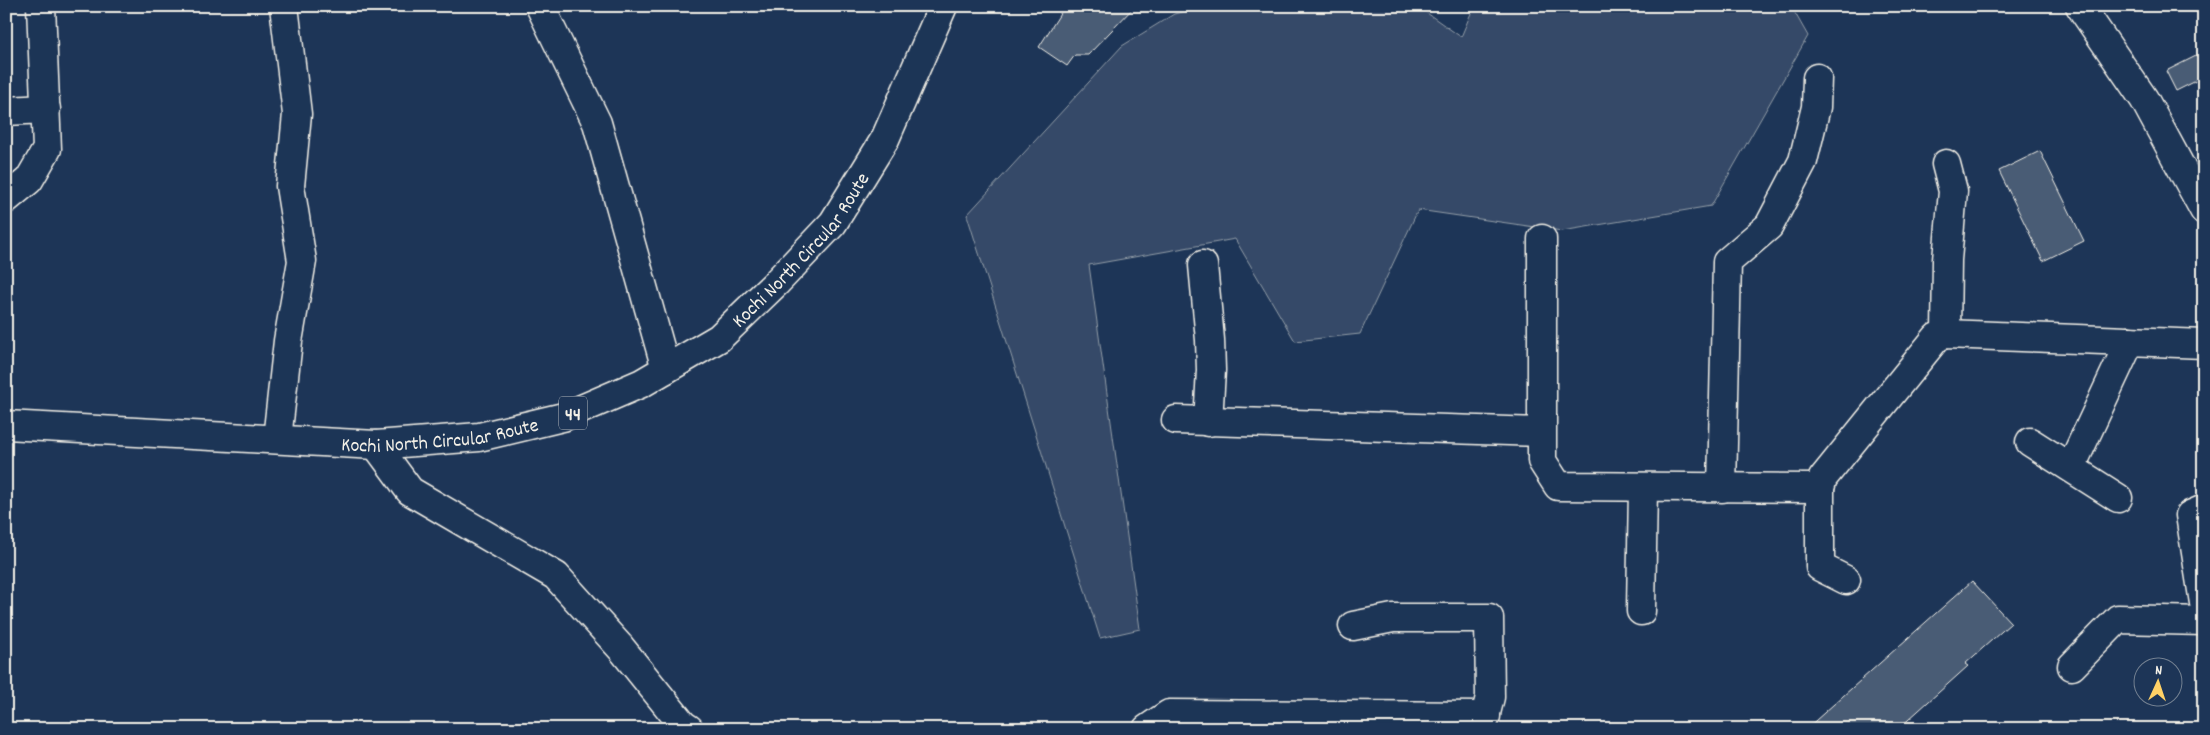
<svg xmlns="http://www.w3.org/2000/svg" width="2210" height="735" font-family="Dekko,sans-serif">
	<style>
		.green { fill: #354a67; stroke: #949ea8 }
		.building { fill: #485b74; stroke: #f4f1e8 }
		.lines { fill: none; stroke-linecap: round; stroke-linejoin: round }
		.minor-casing { stroke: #f4f1e8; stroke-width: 31 }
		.major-casing { stroke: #f4f1e8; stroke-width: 31 }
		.minor { stroke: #1d3557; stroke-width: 28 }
		.major { stroke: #1d3557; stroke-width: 28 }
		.labels { text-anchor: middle; stroke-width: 4; stroke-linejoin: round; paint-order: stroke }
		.shield { fill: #1d3557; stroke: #b4b9bc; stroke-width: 1 }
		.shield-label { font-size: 19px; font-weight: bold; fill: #f4f1e8 }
		.street-label { font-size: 20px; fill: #f4f1e8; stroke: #1d3557 }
	</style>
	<rect width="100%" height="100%" fill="#1d3557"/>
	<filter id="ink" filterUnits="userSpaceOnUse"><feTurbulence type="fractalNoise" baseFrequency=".02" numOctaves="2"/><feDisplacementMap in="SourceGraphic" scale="10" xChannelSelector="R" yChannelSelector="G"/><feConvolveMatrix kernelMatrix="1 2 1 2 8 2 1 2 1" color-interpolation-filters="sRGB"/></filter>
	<g filter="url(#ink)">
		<polygon class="green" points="1205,6 1417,6 1461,37 1474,6 1791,6 1808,36 1711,206 1562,231 1418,210 1360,334 1295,341 1235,239 1089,265 1140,629 1100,638 967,215 1122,46 1174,14"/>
		<g class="building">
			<polygon points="1065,6 1135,6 1088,55 1075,55 1067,66 1039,47"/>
			<polygon points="2204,52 2204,77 2176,91 2166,71"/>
			<polygon points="2040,151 2084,241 2043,261 1999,171"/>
			<polygon points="1972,581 2011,623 1965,664 1968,666 1898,729 1806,729"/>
		</g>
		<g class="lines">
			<g class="minor-casing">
				<g id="minor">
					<polyline points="540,6 597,123 666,369"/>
					<polyline points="2080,6 2144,99 2204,210"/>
					<polyline points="6,111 46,109"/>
					<polyline points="6,199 29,180 47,149 41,6"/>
					<polyline points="1542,239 1542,461 1558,486 1820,488 1823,478 1937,337 1946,334 2204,344"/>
					<polyline points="1203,265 1210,340 1211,370 1208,422"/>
					<polyline points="1946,334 1947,260 1953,191 1946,164"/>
					<polyline points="1176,420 1541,432"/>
					<polyline points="277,439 288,341 302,261 290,186 297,114 284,6"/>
					<polyline points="2030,442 2118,498"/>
					<polyline points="376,445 410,491 556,576 621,648 683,725 689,729"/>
					<polyline points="2071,467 2130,341"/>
					<polyline points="1722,488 1727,262 1769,226 1803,161 1816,107 1817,78"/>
					<polyline points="1820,488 1820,567 1846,580"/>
					<polyline points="2204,509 2190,515 2204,603"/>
					<polyline points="1641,611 1643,487"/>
					<polyline points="1353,626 1393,618 1489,618 1490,697 1482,729"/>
					<polyline points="2072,666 2118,619 2204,621"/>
					<polyline points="1147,729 1169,714 1486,716"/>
				</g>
			</g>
			<g class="major-casing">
				<g id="major">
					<path id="s1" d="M6,425L376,445L479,437L563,417L642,383L719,338L776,283L833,223L885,139L943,6"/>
				</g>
			</g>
			<use href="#minor" class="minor"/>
			<use href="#major" class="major"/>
		</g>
	</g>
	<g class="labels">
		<rect class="shield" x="559" y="396.5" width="28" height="33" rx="4"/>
		<g class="shield-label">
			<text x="573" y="420">44</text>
		</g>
		<g class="street-label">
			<text dy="7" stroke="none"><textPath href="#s1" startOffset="856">Kochi North Circular Route</textPath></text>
			<text dy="7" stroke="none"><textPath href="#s1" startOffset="435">Kochi North Circular Route</textPath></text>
		</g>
	</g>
	<rect width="2210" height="735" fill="none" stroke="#1d3557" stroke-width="25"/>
	<rect x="12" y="12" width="2185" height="710" fill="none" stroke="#f4f1e8" stroke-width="2" filter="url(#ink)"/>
	<g transform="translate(2158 682) rotate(3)"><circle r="24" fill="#1d3557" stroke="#738091"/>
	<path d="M0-4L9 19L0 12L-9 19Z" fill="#ffd166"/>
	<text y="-8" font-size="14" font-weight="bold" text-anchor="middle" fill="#f4f1e8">N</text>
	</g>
</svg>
